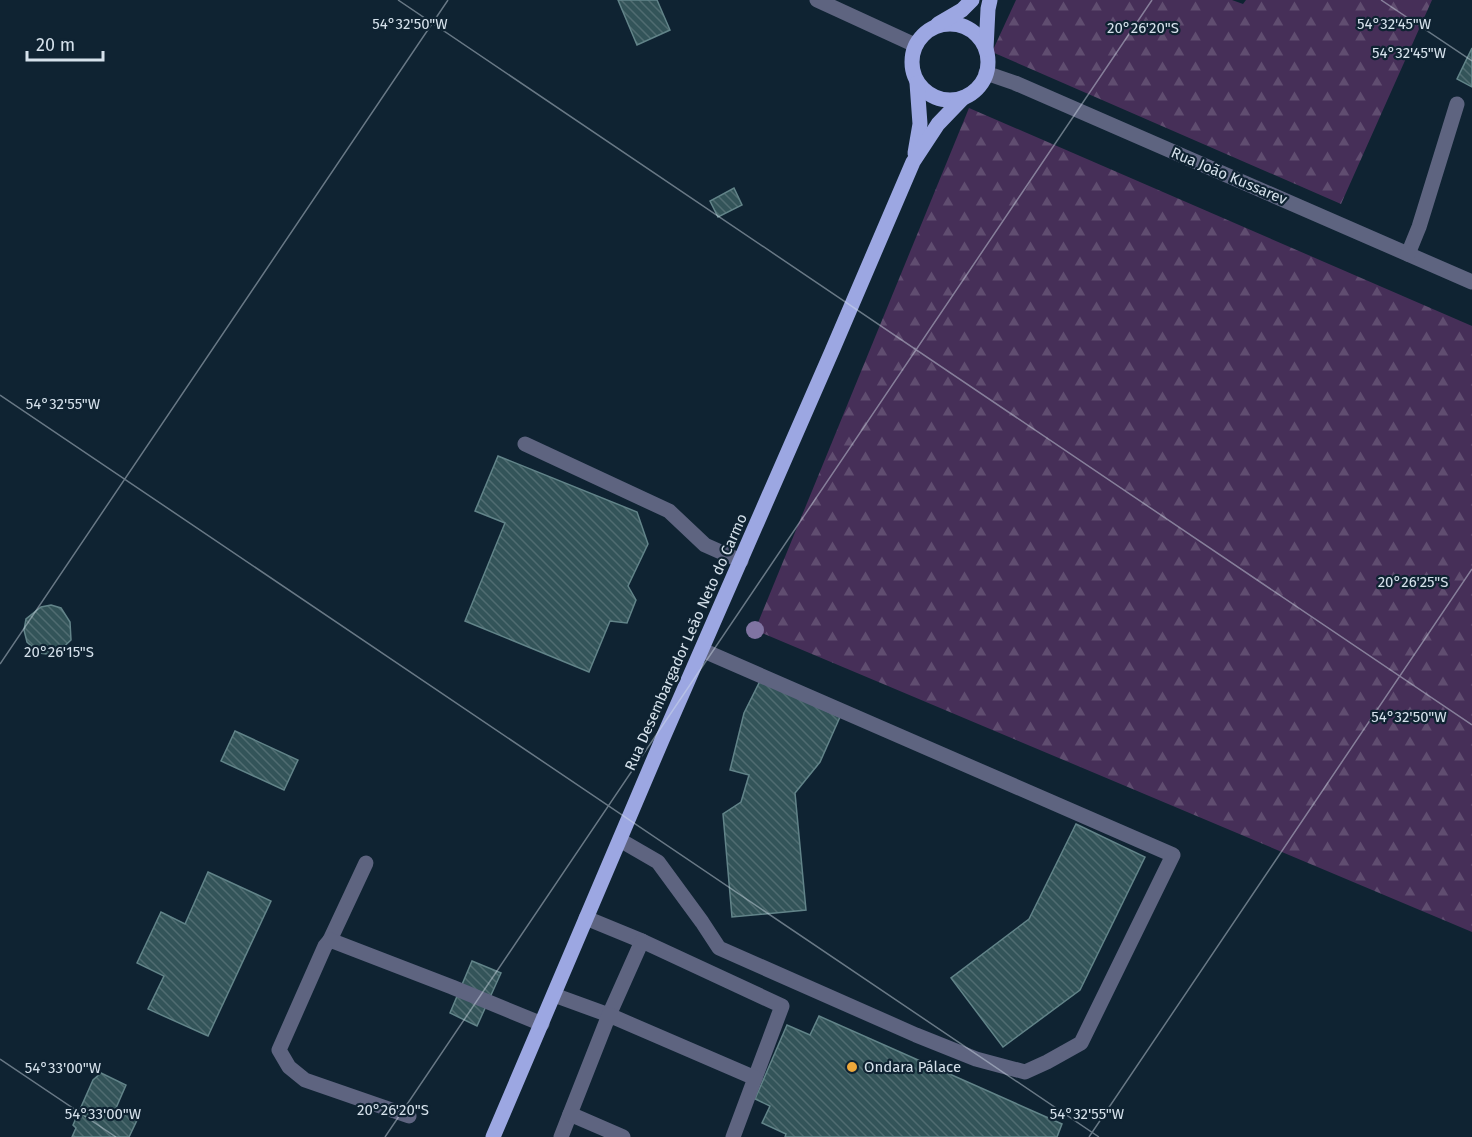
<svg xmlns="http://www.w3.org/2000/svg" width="1472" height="1137" font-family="'Fira Sans',sans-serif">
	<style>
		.forest { fill: url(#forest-firs) }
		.building { fill: url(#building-back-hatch); stroke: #628489; stroke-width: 1.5 }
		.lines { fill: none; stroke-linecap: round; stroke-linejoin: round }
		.minor { stroke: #5e6480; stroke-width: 15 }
		.major { stroke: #9ca7e2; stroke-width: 15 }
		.tree { fill: #8074a2 }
		.ticks { fill: none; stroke: #d5e1eb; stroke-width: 1.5; stroke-opacity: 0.45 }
		.poi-dot { fill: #eda83b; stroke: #0f2332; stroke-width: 2 }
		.labels { text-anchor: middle; stroke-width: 4.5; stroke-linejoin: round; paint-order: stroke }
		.street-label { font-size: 15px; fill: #d5e1eb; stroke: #0f2332 }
		.poi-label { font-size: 15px; fill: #d5e1eb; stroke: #0f2332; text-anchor: start }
		.ticks-label { font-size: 15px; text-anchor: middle; fill: #d5e1eb; stroke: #0f2332; stroke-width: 4.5; stroke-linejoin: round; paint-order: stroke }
	</style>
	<defs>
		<pattern id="forest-firs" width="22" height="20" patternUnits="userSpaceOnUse" patternTransform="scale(1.5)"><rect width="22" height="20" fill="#462f58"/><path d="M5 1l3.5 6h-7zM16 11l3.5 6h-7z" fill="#604d70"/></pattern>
		<pattern id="building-back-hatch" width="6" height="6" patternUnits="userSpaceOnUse" patternTransform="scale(1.5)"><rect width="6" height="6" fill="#335459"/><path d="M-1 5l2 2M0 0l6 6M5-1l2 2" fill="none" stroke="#506c71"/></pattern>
	</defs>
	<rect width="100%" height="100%" fill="#0f2332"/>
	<g class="forest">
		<polygon points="1016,0 1232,0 1243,4 1246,0 1432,0 1341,204 992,52"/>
		<polygon points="969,108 1472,326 1472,932 755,630"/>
	</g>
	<g class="building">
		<polygon points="618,0 657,0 670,30 637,45"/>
		<polygon points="1472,48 1472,87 1457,79"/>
		<polygon points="734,188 742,205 718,217 710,201"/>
		<polygon points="498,456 637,512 648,544 628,586 636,600 627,623 610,621 589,672 465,621 505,523 475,511"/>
		<polygon points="51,605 61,608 70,622 71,640 55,655 39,653 27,642 24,630 26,619 41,607"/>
		<polygon points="760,681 840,717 820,762 795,793 806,910 732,917 723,814 741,802 749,775 730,770 744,713"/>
		<polygon points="235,731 298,760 284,790 221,761"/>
		<polygon points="1076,824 1145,857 1080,990 1003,1047 951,978 1029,919"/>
		<polygon points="208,872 271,901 208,1036 148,1009 164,976 137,963 161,912 185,924"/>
		<polygon points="472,961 501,973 477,1026 450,1013"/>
		<polygon points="819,1016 1062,1124 1057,1137 785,1137 786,1134 762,1123 770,1106 755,1099 787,1025 810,1035"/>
		<polygon points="101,1073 126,1085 116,1108 138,1118 129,1137 72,1137 76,1128 73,1125 93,1080"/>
	</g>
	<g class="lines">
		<g class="minor">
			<polyline points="817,0 915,45"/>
			<polyline points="986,73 1015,83 1472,282"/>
			<polyline points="1408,254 1419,227 1457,104"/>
			<polyline points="525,444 669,511 705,545 741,561"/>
			<polyline points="620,840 658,862 702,922 719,948 916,1035 976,1059 1025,1072 1047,1062 1081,1043 1173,855 702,650"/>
			<polyline points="586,918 642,941"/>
			<polyline points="330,940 366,863"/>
			<polyline points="554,995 609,1015 642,941 782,1006 755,1078"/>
			<polyline points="409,1116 305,1080 289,1067 279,1050 325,946 330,940 452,987 542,1024"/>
			<polyline points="561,1137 570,1114"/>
			<polyline points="623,1137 570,1114 609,1015 755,1078 733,1137"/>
		</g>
		<g class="major">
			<circle cx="950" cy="62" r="38"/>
			<polyline points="938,24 962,10 972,0"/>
			<polyline points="986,49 988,9 990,0"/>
			<polyline points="915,153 920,124 917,83"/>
			<polyline points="493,1137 662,740 832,351 913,162 938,124 963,98"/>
		</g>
	</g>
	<circle class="tree" cx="755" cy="630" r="9"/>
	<path class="ticks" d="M398,0L1472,725M1381,0L1472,61M0,395L1099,1137M0,664L448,0M0,1059L116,1137M385,1137L1152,0M1089,1137L1472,569"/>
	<circle class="poi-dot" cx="852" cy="1067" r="6"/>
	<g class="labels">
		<g class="street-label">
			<text transform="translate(1229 176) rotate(23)" y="5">Rua João Kussarev</text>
			<text transform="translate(686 642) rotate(-66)" y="5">Rua Desembargador Leão Neto do Carmo</text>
		</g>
		<g class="poi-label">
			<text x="864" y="1072">Ondara Pálace</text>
		</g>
	</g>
	<g class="ticks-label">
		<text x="410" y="29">54°32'50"W</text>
		<text x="1394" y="29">54°32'45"W</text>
		<text x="1143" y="33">20°26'20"S</text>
		<text x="1409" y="58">54°32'45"W</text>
		<text x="63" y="409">54°32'55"W</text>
		<text x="1413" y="587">20°26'25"S</text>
		<text x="59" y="657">20°26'15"S</text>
		<text x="1409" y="722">54°32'50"W</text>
		<text x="63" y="1073">54°33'00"W</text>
		<text x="393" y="1115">20°26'20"S</text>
		<text x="103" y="1119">54°33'00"W</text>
		<text x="1087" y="1119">54°32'55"W</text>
	</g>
	<path d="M27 51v9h76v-9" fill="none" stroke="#d5e1eb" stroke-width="3"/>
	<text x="36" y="51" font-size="18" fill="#d5e1eb" stroke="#0f2332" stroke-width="4.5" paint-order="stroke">20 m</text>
</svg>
